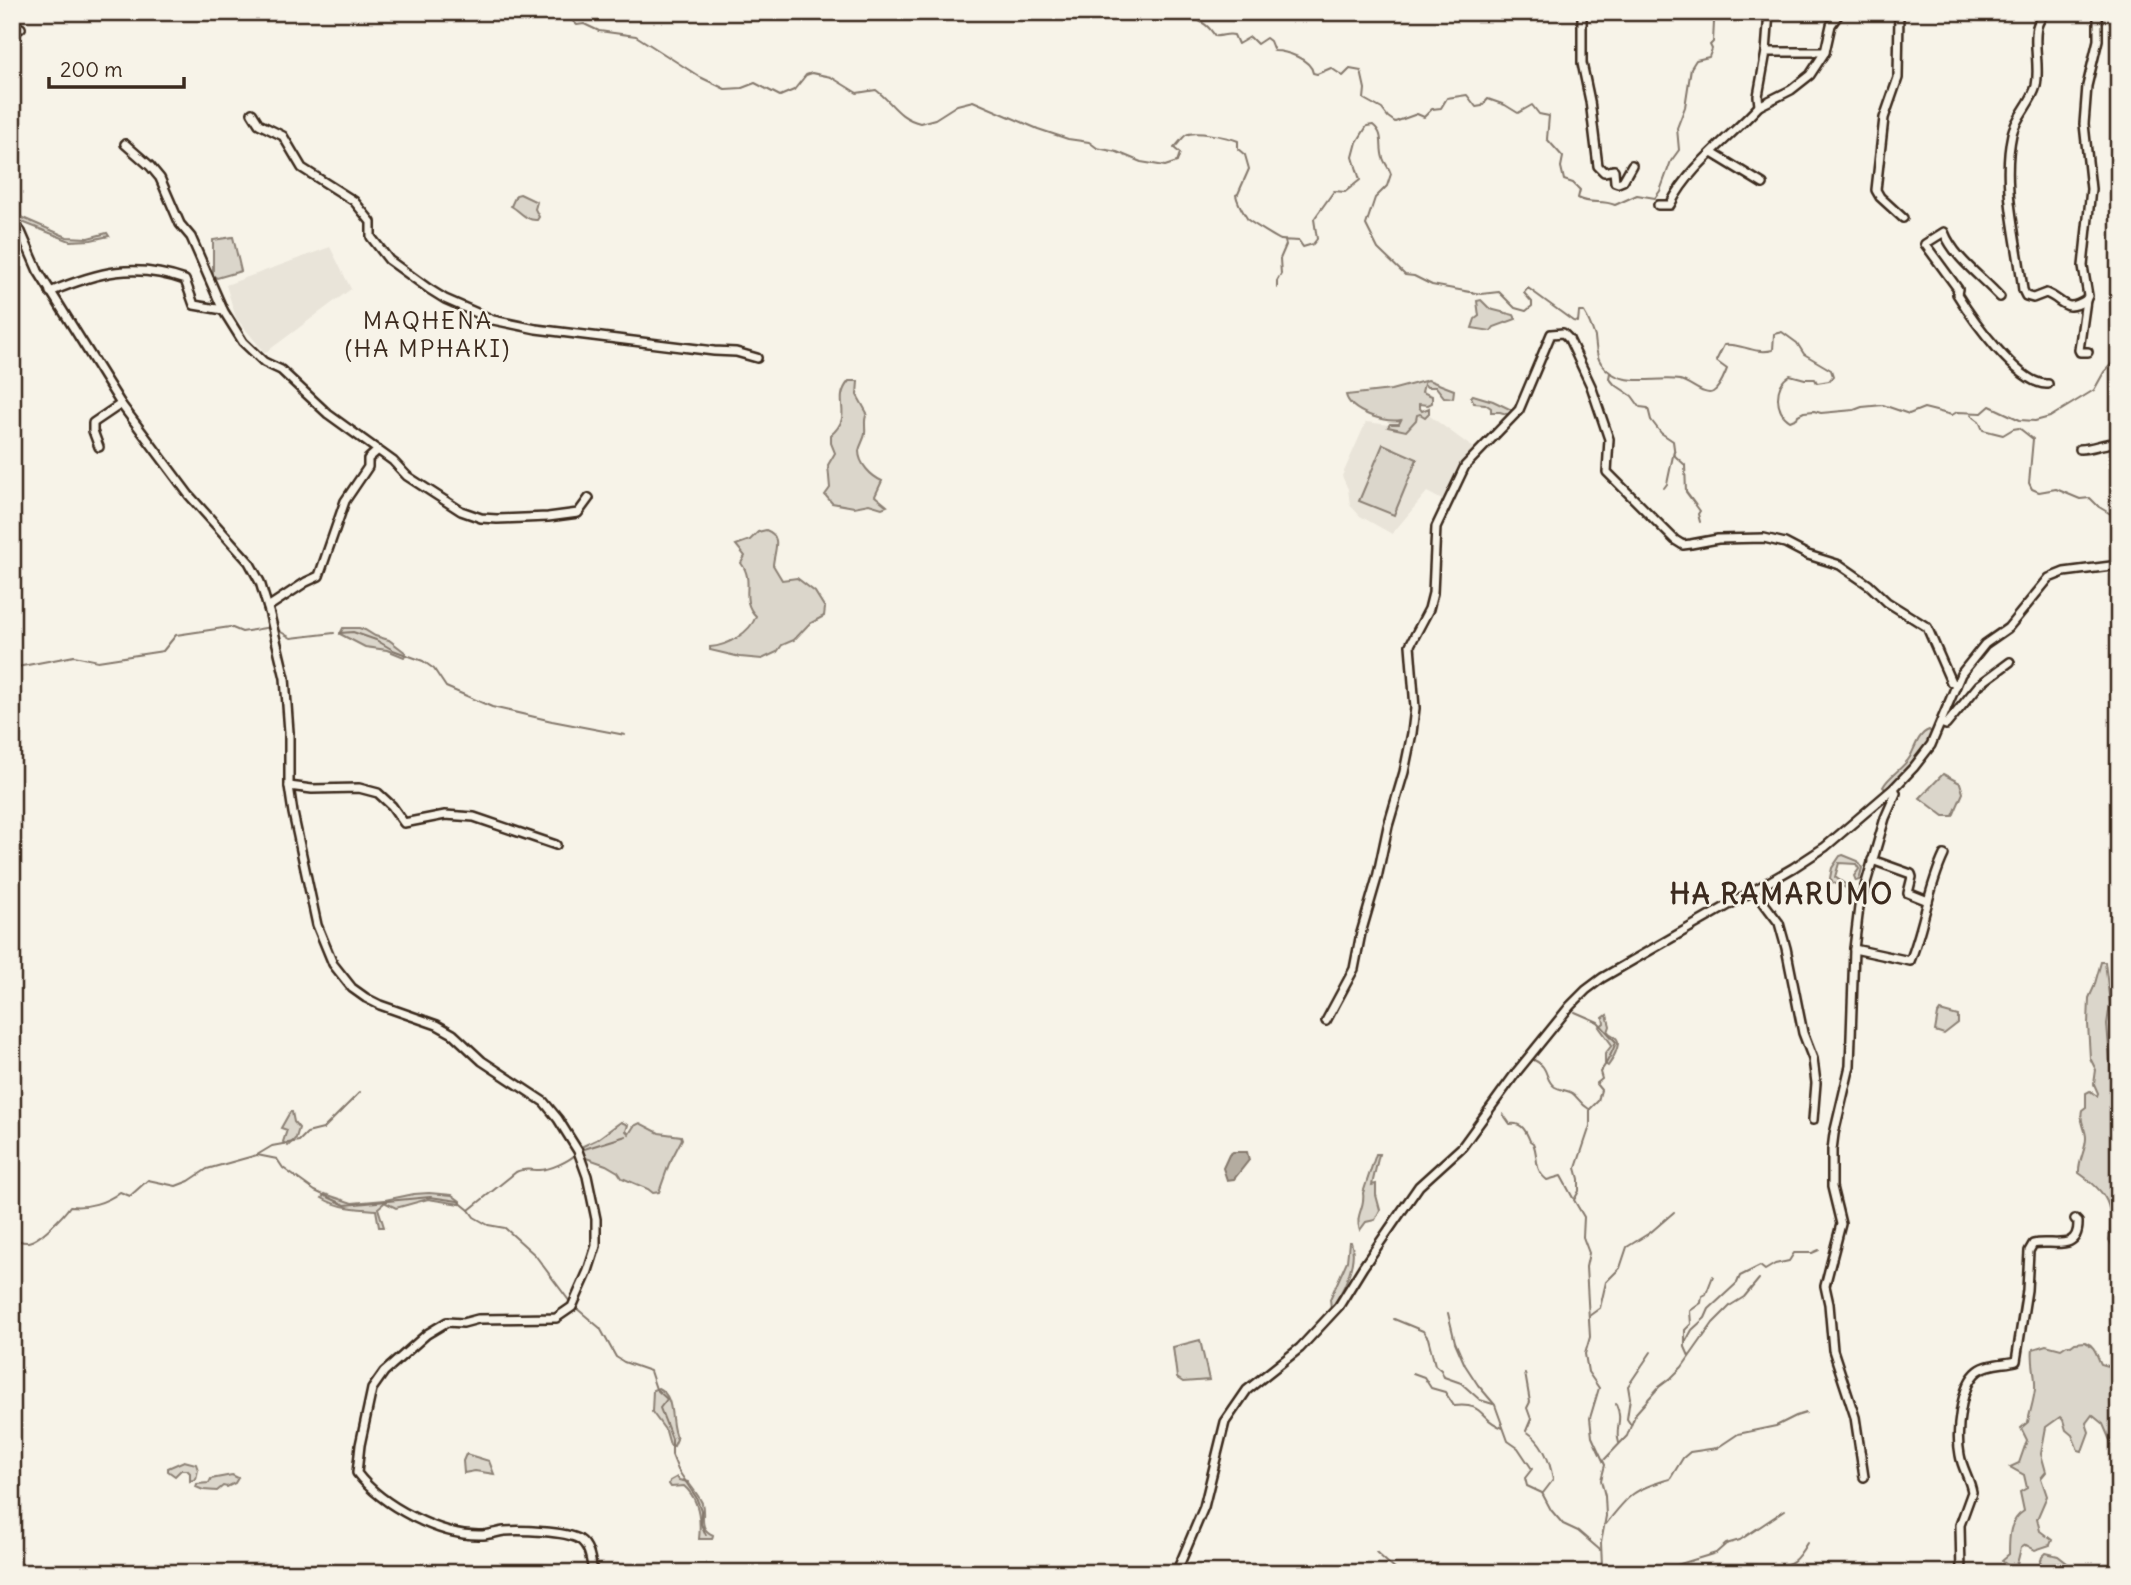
<svg xmlns="http://www.w3.org/2000/svg" width="2131" height="1585" font-family="Delius,sans-serif">
	<style>
		.built { fill: #e9e4d9 }
		.green { fill: #dbd6cb; stroke: #8b8074; stroke-width: 2 }
		.water { fill: #b4aca0; stroke: #84786c; stroke-width: 2 }
		.lines { fill: none; stroke-linecap: round; stroke-linejoin: round }
		.stream { stroke: #84786c; stroke-width: 2 }
		.minor-casing { stroke: #3b2a1e; stroke-width: 12 }
		.minor { stroke: #f7f3e8; stroke-width: 7 }
		.labels { text-anchor: middle; stroke-width: 5; stroke-linejoin: round; paint-order: stroke }
		.quarter-label { font-size: 24px; letter-spacing: 2px; fill: #3b2a1e; stroke: #f7f3e8 }
		.district-label { font-size: 28px; font-weight: bold; letter-spacing: 2px; fill: #3b2a1e; stroke: #f7f3e8 }
	</style>
	<rect width="100%" height="100%" fill="#f7f3e8"/>
	<filter id="ink" filterUnits="userSpaceOnUse"><feTurbulence type="fractalNoise" baseFrequency=".0143" numOctaves="2"/><feDisplacementMap in="SourceGraphic" scale="14" xChannelSelector="R" yChannelSelector="G"/><feConvolveMatrix kernelMatrix="1 2 1 2 8 2 1 2 1" color-interpolation-filters="sRGB"/></filter>
	<g filter="url(#ink)">
		<g class="built">
			<polygon points="330,247 351,289 265,353 236,318 226,285"/>
			<polygon points="1419,408 1476,450 1457,472 1444,501 1427,492 1392,534 1360,516 1350,505 1348,489 1342,476 1366,422 1406,427"/>
		</g>
		<g class="green">
			<path d="M520,194L537,202L535,209L539,217L537,220C526,221 520,211 511,206L516,195Z"/>
			<polygon points="16,215 67,237 88,238 107,233 109,236 91,240 70,241 17,220"/>
			<polygon points="233,237 241,271 217,278 213,276 213,240"/>
			<polygon points="1481,300 1490,309 1514,315 1516,319 1494,327 1491,331 1472,328 1475,319 1479,316 1477,301"/>
			<path d="M1428,380L1454,390L1453,398L1444,397L1436,387H1427L1424,384L1422,392L1432,396V403L1428,405L1419,404V407L1422,411L1429,408V413L1425,417L1420,414L1417,415L1416,420L1406,431L1388,427L1390,424H1399L1401,420C1385,423 1350,412 1346,395L1391,390Z"/>
			<path d="M849,381H858L857,395L867,413C863,421 866,426 865,434C864,440 860,445 859,451C859,464 871,476 882,481L875,496L887,506L882,508L869,504L854,507L832,503L825,495L830,488L828,465L835,453L831,443V435C855,414 831,402 849,381Z"/>
			<polygon points="1473,395 1493,401 1514,411 1510,415 1500,412 1491,412 1491,408 1485,404 1474,403 1471,397"/>
			<polygon points="1383,444 1417,459 1394,515 1359,501"/>
			<path d="M766,530C783,536 774,551 773,565L782,580L797,578L815,592L825,608L824,616L809,624L794,640L782,645L777,652L762,659L740,657L710,650V647C727,646 750,633 756,616C738,598 756,583 741,563L745,556L736,545L750,540L758,532Z"/>
			<polygon points="343,628 359,628 365,630 375,636 389,640 406,653 404,657 387,650 365,647 340,634"/>
			<path d="M1929,730L1933,734C1928,755 1903,776 1886,790L1883,787C1888,776 1903,769 1910,757C1915,748 1918,734 1929,730Z"/>
			<polygon points="1943,774 1960,783 1963,793 1953,816 1944,816 1920,798"/>
			<polygon points="1843,855 1858,861 1862,868 1859,880 1856,881 1854,876 1859,869 1856,864 1839,863 1835,877 1845,884 1846,888 1833,883 1830,878 1832,868 1840,856"/>
			<path d="M2101,962H2105L2110,1004L2107,1024L2112,1084L2117,1109L2112,1140L2116,1150L2113,1168L2115,1177L2119,1183V1244L2112,1245L2109,1240C2114,1206 2108,1193 2079,1173C2078,1161 2086,1150 2086,1138C2086,1128 2079,1122 2082,1110L2086,1107V1093L2090,1091L2097,1096L2098,1093L2094,1084L2096,1070L2090,1058L2088,1024L2089,998L2094,987Z"/>
			<polygon points="1940,1011 1958,1016 1958,1023 1944,1034 1935,1031 1938,1014"/>
			<path d="M1607,1015L1610,1026L1608,1032C1611,1035 1615,1036 1617,1039C1621,1044 1612,1061 1608,1066L1605,1064V1054L1612,1045L1599,1027L1604,1023L1603,1018Z"/>
			<polygon points="290,1112 292,1112 294,1122 299,1128 296,1138 288,1146 283,1142 287,1130 281,1128"/>
			<polygon points="621,1122 628,1125 626,1131 629,1134 634,1126 640,1123 659,1133 681,1136 682,1139 669,1164 659,1192 653,1193 648,1189 622,1178 618,1172 606,1165 586,1158 582,1150 583,1146 596,1140"/>
			<path d="M1376,1154H1379L1372,1185L1376,1184V1195L1380,1210L1375,1220L1366,1222L1360,1230C1354,1216 1366,1206 1363,1193Z"/>
			<polygon points="429,1193 452,1195 460,1201 460,1204 428,1199 396,1208 386,1203 385,1200 414,1194"/>
			<path d="M325,1194L352,1203L384,1200V1203L378,1208L384,1227H379L376,1210C358,1209 338,1208 322,1198Z"/>
			<path d="M1349,1242H1351C1358,1261 1343,1293 1331,1308L1330,1299L1347,1261Z"/>
			<polygon points="1200,1340 1209,1380 1183,1382 1177,1378 1173,1347"/>
			<path d="M2085,1342C2096,1346 2096,1355 2101,1364L2119,1369L2118,1394L2114,1401L2118,1410L2119,1445H2112L2103,1424L2092,1415L2086,1423L2089,1432L2082,1451L2078,1450L2072,1435L2066,1430L2063,1420L2060,1417L2046,1427L2041,1454L2046,1472L2041,1478L2047,1496L2037,1519L2040,1531L2052,1540L2050,1545L2035,1550L2026,1545L2021,1548L2017,1564C2012,1566 2006,1564 2002,1560L2009,1554C2009,1537 2009,1520 2024,1511L2020,1492L2027,1488L2024,1475L2010,1467L2019,1463L2027,1440L2021,1428L2028,1422C2030,1411 2034,1400 2035,1389C2036,1375 2031,1362 2033,1349L2046,1345L2061,1349L2067,1345L2071,1346L2075,1343Z"/>
			<path d="M658,1388C677,1397 668,1424 677,1439L674,1446L670,1445L666,1431L652,1412L653,1390Z"/>
			<polygon points="466,1454 489,1461 494,1474 475,1471 464,1473 463,1461"/>
			<polygon points="184,1461 196,1464 198,1470 196,1479 190,1481 190,1473 187,1470 181,1470 175,1476 168,1471 168,1468"/>
			<polygon points="232,1475 238,1478 235,1483 227,1487 223,1486 217,1491 203,1490 196,1487 197,1484 209,1483 211,1479"/>
			<path d="M677,1477L679,1480L688,1482C693,1489 699,1496 702,1503C706,1516 697,1528 713,1535L712,1539H699C701,1521 699,1499 684,1486L671,1487L669,1484L670,1481Z"/>
			<polygon points="2046,1553 2058,1556 2067,1563 2066,1573 2037,1573 2042,1557"/>
		</g>
		<polygon class="water" points="1233,1152 1247,1152 1249,1160 1234,1179 1227,1180 1223,1168 1229,1155"/>
		<g class="lines">
			<g class="stream">
				<path d="M563,12L577,25L584,24L599,31L636,36L700,77L725,89L742,88L755,83L780,96L794,90L806,75L812,73L831,77L857,93L876,90C893,103 897,117 920,123L935,119L957,105L973,101L1038,129L1068,139L1089,142L1097,148L1117,152L1141,162L1165,166L1177,162L1180,153L1174,148C1178,144 1182,138 1186,135C1194,130 1228,137 1238,141V149L1245,155L1249,169L1238,194L1236,195C1238,205 1243,211 1248,220C1252,223 1279,240 1281,240C1287,241 1292,240 1299,241L1303,247L1313,244L1317,239L1314,219L1334,191L1345,192L1360,180L1353,157L1357,142L1367,126L1373,125C1385,135 1379,145 1383,158C1385,164 1389,167 1391,174L1387,186L1375,198L1366,225L1378,249L1405,275L1414,276L1432,285L1481,294L1499,292L1515,308L1526,311L1532,306V302L1524,293L1528,288L1573,321L1578,322L1579,312H1584C1589,320 1592,328 1595,337C1596,345 1596,357 1601,363C1619,390 1653,376 1680,380C1690,382 1705,397 1713,392C1720,388 1724,376 1727,369L1716,361L1724,345C1739,342 1754,355 1773,350L1774,334L1782,332L1797,343L1804,354L1831,370L1833,376L1829,381L1817,383L1815,379H1805L1790,375C1774,385 1774,411 1790,421L1797,418L1798,415L1804,412L1814,411L1821,413L1854,410L1862,407L1883,405L1909,414L1924,408L1952,415L1957,412L1982,413L1990,406L2020,420L2035,421L2050,417L2094,390L2104,372L2119,356"/>
				<path d="M1187,12L1191,18C1203,22 1208,25 1215,36C1222,37 1226,33 1234,35L1238,44L1250,37L1257,44L1266,38L1270,41L1274,51C1286,51 1311,59 1313,73L1317,74L1331,68L1343,76L1350,69L1361,71L1365,89L1364,99L1382,109L1388,117L1395,122L1417,114L1424,117L1432,109L1441,108L1447,98L1467,95L1476,107L1482,106L1488,99L1505,105L1518,113L1532,105L1539,114L1549,116L1547,139L1563,157L1561,167L1564,180L1573,183L1580,190L1578,198C1591,205 1602,199 1615,205L1637,195L1655,198L1660,191L1671,161L1679,150L1677,128L1685,107L1691,68L1696,60L1709,57L1712,49L1710,45L1713,42L1714,22L1717,12"/>
				<polyline points="1277,288 1277,281 1281,274 1280,259 1286,245 1285,241"/>
				<polyline points="1610,373 1609,378 1614,384 1632,396 1640,407 1648,408 1651,420 1661,433 1673,441 1675,456 1685,465 1686,492 1700,511 1698,514 1700,522"/>
				<polyline points="1971,415 1979,421 1983,430 2003,435 2013,429 2019,428 2033,439 2029,483 2032,489 2039,492 2056,489 2080,499 2090,498 2099,507 2119,519"/>
				<polyline points="1664,488 1667,484 1674,451"/>
				<polyline points="276,629 291,638 334,633"/>
				<polyline points="340,633 353,632 376,640 393,650 423,661 434,669 446,687 492,707 552,721 625,735"/>
				<polyline points="12,668 74,656 98,661 163,651 176,635 230,627 242,632 271,627"/>
				<path d="M1575,1012L1598,1022L1616,1042C1613,1051 1606,1065 1600,1072L1602,1079L1596,1084L1601,1090L1598,1101L1590,1109V1126L1576,1168L1579,1179V1191L1574,1200L1584,1217L1583,1237L1589,1253L1586,1267L1590,1337L1585,1354L1588,1372L1599,1388L1590,1418L1592,1437L1605,1465L1601,1480L1605,1496L1606,1516L1601,1543L1602,1566L1609,1573"/>
				<path d="M1534,1060C1550,1067 1544,1080 1555,1087C1560,1090 1567,1090 1572,1093C1579,1098 1580,1104 1589,1109"/>
				<path d="M1503,1114L1510,1124C1522,1122 1526,1131 1530,1141L1533,1143C1539,1157 1533,1169 1547,1180L1561,1176L1573,1198"/>
				<polyline points="581,1150 626,1136"/>
				<path d="M257,1155L277,1159L283,1168L315,1191L345,1205L430,1197L458,1201L469,1210L516,1172C524,1168 530,1170 539,1170C550,1170 569,1161 576,1154"/>
				<polyline points="469,1210 474,1217 488,1225 505,1228 535,1255 570,1302"/>
				<path d="M12,1239C17,1239 22,1243 28,1242C39,1241 64,1215 70,1206C87,1208 106,1203 120,1192L130,1196L148,1180L176,1186L189,1181L207,1169L257,1155L272,1146L299,1141L307,1133L323,1129L360,1092"/>
				<polyline points="575,1307 600,1328 616,1357 624,1362 650,1371 656,1389 667,1399 660,1408 672,1439 672,1455 678,1470 696,1497 701,1510 701,1524 706,1535"/>
				<polyline points="1448,1313 1455,1342 1465,1365 1478,1385 1495,1405 1508,1441 1518,1448 1532,1469 1525,1478 1527,1486 1542,1493 1551,1510 1563,1524 1578,1531 1600,1550"/>
				<polyline points="1589,1316 1600,1308 1606,1282 1620,1268 1627,1247 1651,1232 1674,1212"/>
				<polyline points="1394,1319 1423,1331 1428,1338 1435,1365 1441,1370 1444,1377 1461,1383 1480,1400 1493,1404"/>
				<polyline points="1686,1341 1692,1330 1705,1318 1709,1309 1737,1283 1740,1276 1760,1266 1765,1270 1775,1264 1789,1261 1794,1253 1812,1253 1819,1250"/>
				<polyline points="1689,1356 1685,1347 1685,1330 1691,1324 1690,1311 1701,1303 1702,1296 1706,1294 1713,1276"/>
				<path d="M1413,1373L1424,1377L1431,1388L1445,1392L1454,1406C1485,1402 1479,1420 1503,1428"/>
				<path d="M1525,1373L1530,1402L1527,1408L1531,1419L1526,1431C1543,1442 1550,1460 1553,1480L1543,1493"/>
				<path d="M1616,1404C1624,1422 1614,1427 1619,1443"/>
				<polyline points="1631,1425 1627,1419 1630,1398 1628,1386 1651,1352"/>
				<polyline points="1605,1459 1627,1436 1636,1413 1659,1387 1671,1378 1682,1367 1713,1323 1731,1305 1744,1297 1759,1279"/>
				<path d="M1606,1524C1629,1494 1634,1489 1670,1479L1683,1458L1690,1452L1717,1448L1738,1434L1776,1426L1796,1416L1806,1413"/>
				<polyline points="1376,1552 1399,1573"/>
				<polyline points="1661,1573 1667,1568 1716,1553 1726,1544 1740,1540 1785,1510"/>
				<path d="M1761,1573L1771,1565C1792,1567 1797,1560 1807,1543"/>
			</g>
			<g class="minor-casing">
				<g id="minor">
					<polyline points="1582,12 1582,63 1590,101 1598,166 1604,172 1614,170 1615,182 1618,183 1623,181 1632,165"/>
					<polyline points="1808,12 1838,15 1839,13"/>
					<polyline points="1899,12 1898,78 1884,118 1876,190 1880,197 1903,218"/>
					<path d="M2044,12C2042,18 2038,21 2037,27C2033,46 2040,66 2036,86C2031,104 2016,116 2012,134C2001,185 2017,239 2023,290L2026,296L2033,298L2046,293C2064,300 2064,314 2086,300L2088,296L2083,266L2091,189L2084,124L2087,86L2098,40V12"/>
					<polyline points="12,34 21,28"/>
					<polyline points="1766,52 1825,52"/>
					<polyline points="1759,106 1791,90 1810,75 1825,52 1831,25 1838,15"/>
					<polyline points="252,113 259,124 283,136 302,168 354,201 371,222 371,237 389,260 429,289 445,299 493,320 536,329 714,351 736,352 757,358"/>
					<polyline points="125,144 150,166 160,178 180,224 191,237 223,310 243,342 264,362 281,370 328,414 393,461 407,476 461,511 481,518 497,519 548,517 578,513 589,498"/>
					<polyline points="1712,153 1763,184"/>
					<path d="M1658,205H1670C1690,165 1729,139 1759,106L1758,96L1766,52L1769,12"/>
					<path d="M12,220L21,232L38,271L121,404L189,495L249,562L260,582L270,615L285,678L289,732V786L293,813L317,925L333,964L352,988L366,998L380,1005L437,1025L453,1034L482,1061L544,1102L558,1119L578,1151L587,1176L596,1219V1246L588,1271L572,1307L556,1318L478,1319L463,1323L447,1322L427,1334L384,1372L372,1389L360,1445L357,1473C382,1506 441,1537 483,1535C491,1534 498,1532 504,1531C521,1530 565,1531 579,1539C590,1546 591,1561 593,1573"/>
					<path d="M50,292C98,272 135,262 185,280L194,305L223,310"/>
					<path d="M2000,297C1982,277 1954,258 1944,232L1925,244L1958,289L1957,294C1971,317 2020,387 2048,384"/>
					<polyline points="2086,300 2079,350 2080,352 2088,352"/>
					<polyline points="99,447 93,431 93,423 121,404"/>
					<path d="M2080,449C2094,449 2104,442 2119,443"/>
					<polyline points="268,607 306,582 319,576 345,501 368,467 368,459 377,451"/>
					<polyline points="1941,723 1946,725 1979,685 2010,662"/>
					<polyline points="289,786 312,789 359,788 378,793 392,806 404,823 445,815 474,817 556,845"/>
					<polyline points="1872,860 1911,874 1912,877 1908,893 1928,901"/>
					<polyline points="1754,890 1779,923 1786,948 1803,1033 1813,1059 1816,1083 1813,1120"/>
					<path d="M1854,949L1910,961C1924,927 1928,888 1944,855"/>
					<polyline points="1326,1021 1354,969 1361,933 1377,878 1388,826 1404,772 1412,733 1415,708 1410,645 1429,609 1433,593 1436,527 1465,466 1519,410 1551,334 1563,333 1569,339 1591,386 1609,439 1607,472 1675,540 1683,545 1691,544 1718,539 1764,538 1785,543 1808,555 1840,565 1869,585 1887,602 1927,627 1951,682 1956,685"/>
					<polyline points="1864,1477 1855,1417 1833,1350 1829,1304 1825,1286 1841,1224 1832,1187 1832,1150 1834,1134 1850,1066 1854,949 1859,907 1885,818 1896,793 1894,788"/>
					<polyline points="1176,1573 1204,1507 1225,1422 1247,1390 1300,1348 1339,1306 1363,1267 1419,1186 1462,1147 1515,1074 1570,1006 1586,990 1602,978 1793,868 1825,847 1894,788 1914,767 1931,745 1961,674 1985,644 2008,628 2049,578 2064,572 2119,565"/>
					<path d="M1961,1573L1960,1525L1972,1492C1970,1479 1962,1468 1960,1455C1956,1434 1960,1385 1978,1371C1988,1363 2005,1364 2016,1361L2027,1290L2029,1251L2033,1244C2049,1239 2079,1254 2078,1222L2075,1219"/>
				</g>
			</g>
			<use href="#minor" class="minor"/>
		</g>
	</g>
	<g class="labels">
		<g class="quarter-label">
			<text x="428" y="329">MAQHENA<tspan x="428" dy="28">(HA MPHAKI)</tspan></text>
		</g>
		<g class="district-label">
			<text x="1782" y="904">HA RAMARUMO</text>
		</g>
	</g>
	<rect width="2131" height="1585" fill="none" stroke="#f7f3e8" stroke-width="42"/>
	<rect x="21" y="21" width="2089" height="1543" fill="none" stroke="#3b2a1e" stroke-width="2.5" filter="url(#ink)"/>
	<path d="M49 77v10h135v-10" fill="none" stroke="#3b2a1e" stroke-width="3.5"/>
	<text x="60" y="77" font-size="21" fill="#3b2a1e" stroke="#f7f3e8" stroke-width="5" paint-order="stroke">200 m</text>
</svg>
